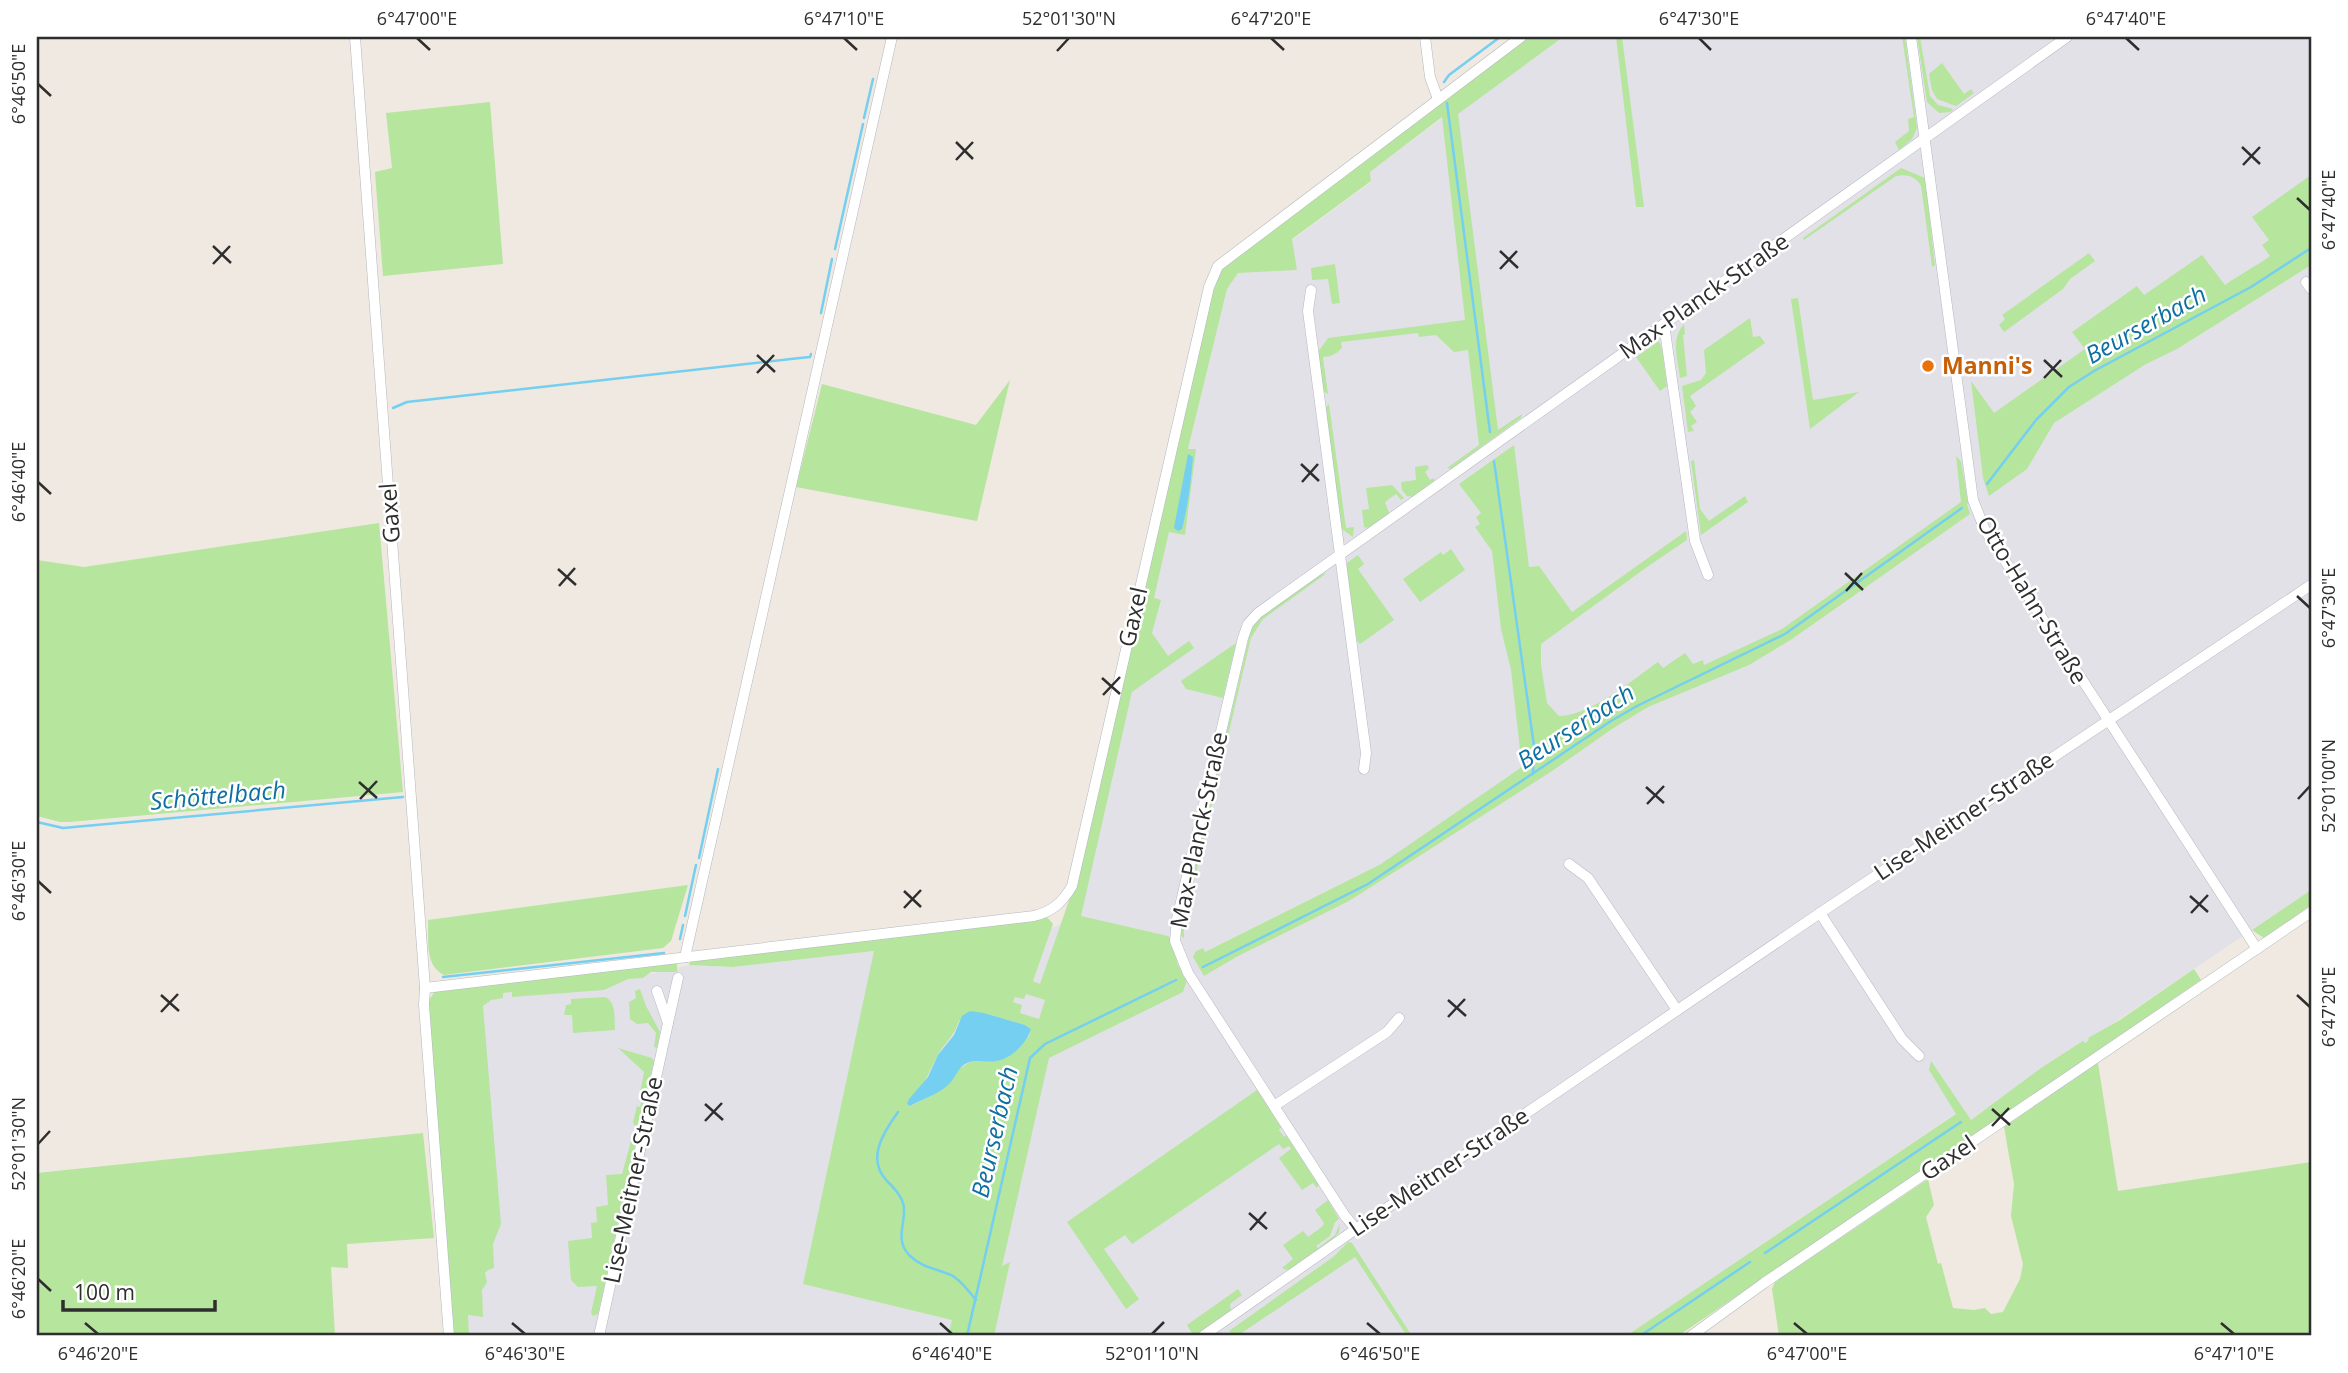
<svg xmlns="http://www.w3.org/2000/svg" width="2348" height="1373" font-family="'Open Sans',sans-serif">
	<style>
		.industrial { fill: #e3e1e8 }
		.green { fill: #b6e59e; fill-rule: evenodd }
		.water { fill: #75cff0 }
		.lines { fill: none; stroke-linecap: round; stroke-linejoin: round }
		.stream { stroke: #75cff0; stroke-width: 2.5 }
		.minor-casing { stroke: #b4b7c1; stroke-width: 11 }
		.minor { stroke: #fff; stroke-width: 10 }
		.ticks { fill: none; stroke: #2e2e2e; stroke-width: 2.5 }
		.food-dot { fill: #e8710a; stroke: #fff; stroke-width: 2.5 }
		.labels { text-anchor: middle; stroke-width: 5; stroke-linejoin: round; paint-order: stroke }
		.street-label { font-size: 23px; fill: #2e2e2e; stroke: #fff }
		.food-label { font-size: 23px; font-weight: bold; fill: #c56008; stroke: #fff; text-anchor: start }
		.water-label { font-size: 24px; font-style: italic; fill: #0d6fa3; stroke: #fff }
		.neatline { fill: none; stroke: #2e2e2e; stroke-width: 2.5 }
		.ticks-label { font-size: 18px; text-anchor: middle; fill: #2e2e2e }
	</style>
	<rect width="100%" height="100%" fill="#efe9e1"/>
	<polygon class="industrial" points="1550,37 2311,37 2311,890 1970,1120 1963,1109 1626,1336 469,1336 445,1006 451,999 633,978 689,965 733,967 1043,932 1080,916 1188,450 1227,289 1238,273 1292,240 1371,182 1370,172"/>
	<g class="green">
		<path d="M1526,37H1563L1458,114L1498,430L1522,414L1521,418L1451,469L1447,468L1479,445L1468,350L1454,352L1436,335L1419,337L1418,333L1341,342L1342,348C1336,354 1331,357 1323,357L1328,394L1323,391L1318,352L1328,338L1465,320L1442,117L1370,172L1371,181L1292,239L1297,270L1238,273L1227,289L1188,449H1196L1185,535L1169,532L1154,598L1161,600L1152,633L1168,656L1189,641L1194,648L1132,692L1081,916L1168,936L1171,939L1178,965L1187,980L1183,992L1049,1058L1002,1266L1010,1262L994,1336H948L952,1320L803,1284L874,951L733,967L689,965L691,960L1046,916L1053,924L1033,981L1040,984L1073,889L1216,276L1226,264ZM1026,994L1045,1000L1039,1019L1020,1013L1022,1005L1013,1002L1015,997L1024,999ZM984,1013L1025,1025L1031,1029L1029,1036L1021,1046L1006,1058L970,1062L959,1069L931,1096L910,1106L909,1099C924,1087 929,1072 938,1055C945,1042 953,1038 959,1021Z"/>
		<polygon points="1616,37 1622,37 1644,207 1636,207"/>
		<polygon points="1902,37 1905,37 1917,128 1912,139 1899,150 1895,142 1909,131 1908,119 1914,117"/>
		<polygon points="1917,37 1920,37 1930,96 1938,105 1953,109 1951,112 1939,113 1927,102"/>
		<polygon points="1942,63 1964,94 1971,89 1974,93 1956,106 1937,99 1932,90 1929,74"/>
		<polygon points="490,102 503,264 383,276 375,172 392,168 386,113"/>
		<path d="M1901,168L1925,178L1935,266H1932L1921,186C1916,176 1906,174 1896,176L1804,240L1803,238Z"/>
		<path d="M2311,175V265L2177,349L2146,364L2054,423L2027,469L1989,496L1983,478L1971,381L1994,413L2085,349L2072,332L2137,286L2144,295L2202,255L2225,285C2240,274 2255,267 2270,256L2262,245L2269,240L2252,217Z"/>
		<polygon points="2089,253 2095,261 2070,279 2063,289 2004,332 1999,325 2005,319 2002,315"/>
		<polygon points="1335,264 1340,303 1332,304 1328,279 1312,280 1311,268"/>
		<polygon points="1798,298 1813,400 1859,392 1810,429 1791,299"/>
		<polygon points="1750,318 1753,337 1760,336 1765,343 1690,396 1696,406 1690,412 1697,422 1691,426 1694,431 1688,432 1682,386 1701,380 1706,373 1704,350"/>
		<path d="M1684,324L1685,334L1683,335L1687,376L1680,378C1678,360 1670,339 1684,324Z"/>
		<polygon points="1659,341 1662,349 1667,386 1660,391 1636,357"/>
		<polygon points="1010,380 977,521 796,487 822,384 976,425"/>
		<polygon points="1329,404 1346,528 1354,527 1353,537 1342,529 1325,408"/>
		<path d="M1514,445L1529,567L1539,566L1572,612L1686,531L1687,540L1647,567L1541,644V665L1547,703L1559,716C1592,715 1632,680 1658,662L1663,668L1685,653L1693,664L1703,660L1704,665L1782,629L1961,502L1956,456L1961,461L1968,503L1967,504L1970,514L1792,639L1749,665L1648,707L1612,729L1552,771L1349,901L1238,956L1204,976L1193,957L1196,951L1203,948L1205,952L1381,864L1522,767L1511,670L1501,629L1492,551L1475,527L1480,524L1476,517L1481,513L1459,484Z"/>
		<polygon points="1694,460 1700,509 1709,521 1745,496 1748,502 1701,535 1691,461"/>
		<polygon points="1427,465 1429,468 1425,472 1430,480 1434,478 1434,481 1412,497 1407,496 1402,490 1401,482 1416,480 1415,467"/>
		<polygon points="1392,485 1404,498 1401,500 1396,494 1385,502 1389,513 1368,528 1364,527 1362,510 1369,509 1366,488"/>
		<polygon points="379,523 403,792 69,822 60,822 37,816 37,560 84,567"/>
		<polygon points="1451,549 1465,570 1420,602 1403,579 1441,552 1443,555"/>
		<polygon points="1358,555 1364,564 1358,569 1394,620 1360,644 1357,641 1347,571 1347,563"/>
		<polygon points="1327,573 1263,619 1251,638 1184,924 1184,938 1181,936 1182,923 1251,629 1264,614 1320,575"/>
		<polygon points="1236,643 1223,698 1186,689 1181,681"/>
		<path d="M688,885L671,941L663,948L444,975C424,965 429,939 428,920Z"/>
		<polygon points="2311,890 2311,905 2264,938 2252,930"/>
		<polygon points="673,962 677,964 677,972 651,972 643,978 628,979 604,990 512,997 512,992 503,993 503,998 491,1000 483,1006 501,1224 493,1244 494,1268 488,1270 485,1273 487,1282 482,1290 483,1317 468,1315 469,1336 451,1336 427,1003 435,991"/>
		<polygon points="2194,969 2201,980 1678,1336 1626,1336 1956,1114 1929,1070 1931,1061 1971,1120 2041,1068 2083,1041 2085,1043 2089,1040 2088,1038 2120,1020"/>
		<polygon points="640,989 646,1006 660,1032 657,1048 654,1047 656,1033 648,1023 637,1024 630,1019 629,1002 636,998 635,991"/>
		<path d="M605,997C617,1002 614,1019 615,1030L573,1033L572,1015H564L566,1005L571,1004V999Z"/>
		<polygon points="618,1048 652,1058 654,1061 638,1126 635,1126 633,1122 637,1106 640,1107 642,1100 639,1098 644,1072"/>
		<polygon points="2098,1063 2118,1191 2311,1162 2311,1335 1779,1336 1772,1289 1775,1282 1928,1179 1934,1205 1926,1217 1938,1264 1941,1263 1953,1308 1974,1310 1985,1308 1991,1314 2003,1312 2020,1279 2023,1264 2011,1216 2014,1184 2004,1127"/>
		<polygon points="1257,1090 1281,1127 1279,1130 1284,1137 1286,1135 1319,1185 1317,1188 1313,1183 1302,1190 1279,1158 1291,1149 1289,1146 1283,1149 1279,1144 1132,1244 1125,1235 1104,1249 1139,1299 1126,1309 1067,1222"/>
		<polygon points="423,1133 434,1238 347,1244 348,1268 331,1267 335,1336 37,1336 37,1173"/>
		<polygon points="633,1134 637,1137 598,1314 593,1316 591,1313 597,1286 578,1287 571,1280 568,1241 592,1238 591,1223 597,1222 596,1207 608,1205 606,1175 622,1174"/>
		<polygon points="1328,1200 1339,1219 1335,1222 1330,1236 1316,1246 1318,1248 1335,1235 1340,1223 1339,1232 1331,1242 1289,1270 1283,1269 1283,1267 1293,1259 1283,1245 1303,1231 1308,1237 1323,1226 1324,1223 1315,1210"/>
		<polygon points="1348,1242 1352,1243 1412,1336 1407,1336 1355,1257 1237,1336 1233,1336 1229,1331 1333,1257"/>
		<polygon points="1238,1289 1242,1295 1230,1304 1231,1311 1196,1335 1193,1335 1187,1325"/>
	</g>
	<g class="water">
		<path d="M1188,454L1193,457C1191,481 1188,506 1182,529L1178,531L1174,528Z"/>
		<path d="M970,1011L984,1013L1025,1025L1031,1029C1027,1043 1011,1059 996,1061C985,1063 976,1058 965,1064C957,1069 955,1079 948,1085C937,1095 922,1099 910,1106L907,1104L909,1099L928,1077L938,1055L954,1035L962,1016Z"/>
	</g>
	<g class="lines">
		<g class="stream">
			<polyline points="1444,82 1449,75 1500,37"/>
			<polyline points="1447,103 1490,432"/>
			<polyline points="864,118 873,79"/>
			<polyline points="835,249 863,124"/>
			<polyline points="821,313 832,259"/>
			<polyline points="393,408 407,402 800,358 810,357 811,354"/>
			<polyline points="1494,461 1534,746 1533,774"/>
			<polyline points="1987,484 2036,420 2069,387 2094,371 2251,287 2311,248"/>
			<polyline points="37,822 63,828 403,797"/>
			<polyline points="699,858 718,769"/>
			<polyline points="685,916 696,865"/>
			<polyline points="680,939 683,925"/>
			<polyline points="1203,967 1368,884 1611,721 1637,706 1785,634 1962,508"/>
			<polyline points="443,977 664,953"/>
			<path d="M898,1112C883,1133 866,1159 887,1181C894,1188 903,1197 904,1208C905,1225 895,1240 909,1255C923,1269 937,1268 953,1276C962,1282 969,1291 976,1300"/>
			<polyline points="1765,1253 1961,1122"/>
			<polyline points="967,1336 1030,1058 1045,1044 1176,980"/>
			<polyline points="1640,1336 1750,1262"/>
		</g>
		<g class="minor-casing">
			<g id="minor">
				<polyline points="355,37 425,988 424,1005 449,1336"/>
				<polyline points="1425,37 1430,77 1438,99"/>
				<polyline points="1911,37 1973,500 1985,530 2257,949"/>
				<polyline points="2306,282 2311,289"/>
				<polyline points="1311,290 1308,311 1366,753 1364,769"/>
				<polyline points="1664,324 1695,541 1708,575"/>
				<polyline points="1569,864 1588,878 1677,1010"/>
				<polyline points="1820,913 1902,1039 1919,1056"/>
				<polyline points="685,957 892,37"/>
				<path d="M425,988L1034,916C1053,911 1062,903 1072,886L1209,287L1218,266L1521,37"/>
				<polyline points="668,1023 678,978"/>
				<polyline points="1274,1106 1387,1032 1399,1018"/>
				<polyline points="1356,1229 1345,1216 1188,973 1175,941 1177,919 1243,638 1248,624 1258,613 2067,37"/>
				<polyline points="599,1336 668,1023 657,991"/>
				<polyline points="1203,1336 1356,1229 1820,913 2311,585"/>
				<polyline points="1691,1336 1764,1283 2311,912"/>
			</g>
		</g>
		<use href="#minor" class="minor"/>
	</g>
	<path class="ticks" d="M417,38L430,50M844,38L857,50M1271,38L1284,50M1699,38L1711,50M2126,38L2139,50M1057,51L1069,38M38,84L51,96M956,142L973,159M2242,147L2260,164M956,160L973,142M2243,165L2260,147M2297,198L2310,210M213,246L231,263M1500,251L1518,268M213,264L230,246M1500,269L1517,251M757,355L775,372M2044,360L2062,377M757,373L774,355M2044,378L2061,360M1301,464L1319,481M38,482L51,494M1302,482L1318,464M558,569L576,585M1845,573L1863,590M559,586L575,568M1846,591L1862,573M2297,596L2310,608M1102,678L1120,694M1103,695L1120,677M359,782L377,798M1646,787L1664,803M360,799L377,781M2298,799L2310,786M1647,804L1664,786M38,881L51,893M904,891L921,907M2190,896L2208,912M904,908L921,890M2191,913L2208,895M161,995L179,1011M2297,995L2310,1007M1448,1000L1466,1016M161,1012L178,994M1448,1017L1465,999M705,1104L723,1120M1992,1109L2010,1125M705,1121L722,1103M1992,1126L2009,1108M38,1144L50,1131M1249,1213L1267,1229M1250,1230L1266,1212M38,1279L51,1291M85,1323L98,1334M512,1323L525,1334M940,1323L952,1334M1367,1323L1380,1334M1794,1323L1807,1334M2221,1323L2234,1334M1152,1334L1164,1322"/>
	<circle class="food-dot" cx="1928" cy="366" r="7"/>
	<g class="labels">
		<g class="street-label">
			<text transform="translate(1704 296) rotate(-35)" y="8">Max-Planck-Straße</text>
			<text transform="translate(390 513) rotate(-94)" y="8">Gaxel</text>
			<text transform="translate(2032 600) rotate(59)" y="8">Otto-Hahn-Straße</text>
			<text transform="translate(1133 617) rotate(-77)" y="8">Gaxel</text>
			<text transform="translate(1964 816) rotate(-34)" y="8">Lise-Meitner-Straße</text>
			<text transform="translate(1199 830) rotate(-78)" y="8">Max-Planck-Straße</text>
			<text transform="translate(1948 1158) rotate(-34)" y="8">Gaxel</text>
			<text transform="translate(1439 1172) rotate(-34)" y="8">Lise-Meitner-Straße</text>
			<text transform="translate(633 1180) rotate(-78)" y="8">Lise-Meitner-Straße</text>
		</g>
		<g class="food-label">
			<text x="1942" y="374">Manni's</text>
		</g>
		<g class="water-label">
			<text transform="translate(2146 325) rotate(-29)" y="8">Beurserbach</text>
			<text transform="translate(1576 727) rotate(-33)" y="8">Beurserbach</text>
			<text transform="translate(218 796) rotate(-5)" y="8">Schöttelbach</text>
			<text transform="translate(995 1132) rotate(-77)" y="8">Beurserbach</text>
		</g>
	</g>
	<rect width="2348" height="1373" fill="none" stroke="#ffffff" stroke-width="77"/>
	<path d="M63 1300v10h152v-10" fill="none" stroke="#2e2e2e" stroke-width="3.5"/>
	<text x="74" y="1300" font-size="21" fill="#2e2e2e" stroke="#ffffff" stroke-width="5" paint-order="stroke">100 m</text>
	<rect x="38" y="38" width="2272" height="1296" class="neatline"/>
	<g class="ticks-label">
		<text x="417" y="25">6°47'00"E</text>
		<text x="844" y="25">6°47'10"E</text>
		<text x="1069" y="25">52°01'30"N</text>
		<text x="1271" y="25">6°47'20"E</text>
		<text x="1699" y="25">6°47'30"E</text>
		<text x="2126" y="25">6°47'40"E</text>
		<text transform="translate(19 84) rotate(-90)" y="6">6°46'50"E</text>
		<text transform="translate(2329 210) rotate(-90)" y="6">6°47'40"E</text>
		<text transform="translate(19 482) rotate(-90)" y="6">6°46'40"E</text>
		<text transform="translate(2329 608) rotate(-90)" y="6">6°47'30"E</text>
		<text transform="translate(2329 786) rotate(-90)" y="6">52°01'00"N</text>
		<text transform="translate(19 881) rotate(-90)" y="6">6°46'30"E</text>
		<text transform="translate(2329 1007) rotate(-90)" y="6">6°47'20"E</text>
		<text transform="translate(19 1144) rotate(-90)" y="6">52°01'30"N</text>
		<text transform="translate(19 1279) rotate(-90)" y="6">6°46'20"E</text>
		<text x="98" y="1360">6°46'20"E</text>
		<text x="525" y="1360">6°46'30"E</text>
		<text x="952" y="1360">6°46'40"E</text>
		<text x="1152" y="1360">52°01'10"N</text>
		<text x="1380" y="1360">6°46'50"E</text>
		<text x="1807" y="1360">6°47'00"E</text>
		<text x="2234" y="1360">6°47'10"E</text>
	</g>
</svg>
